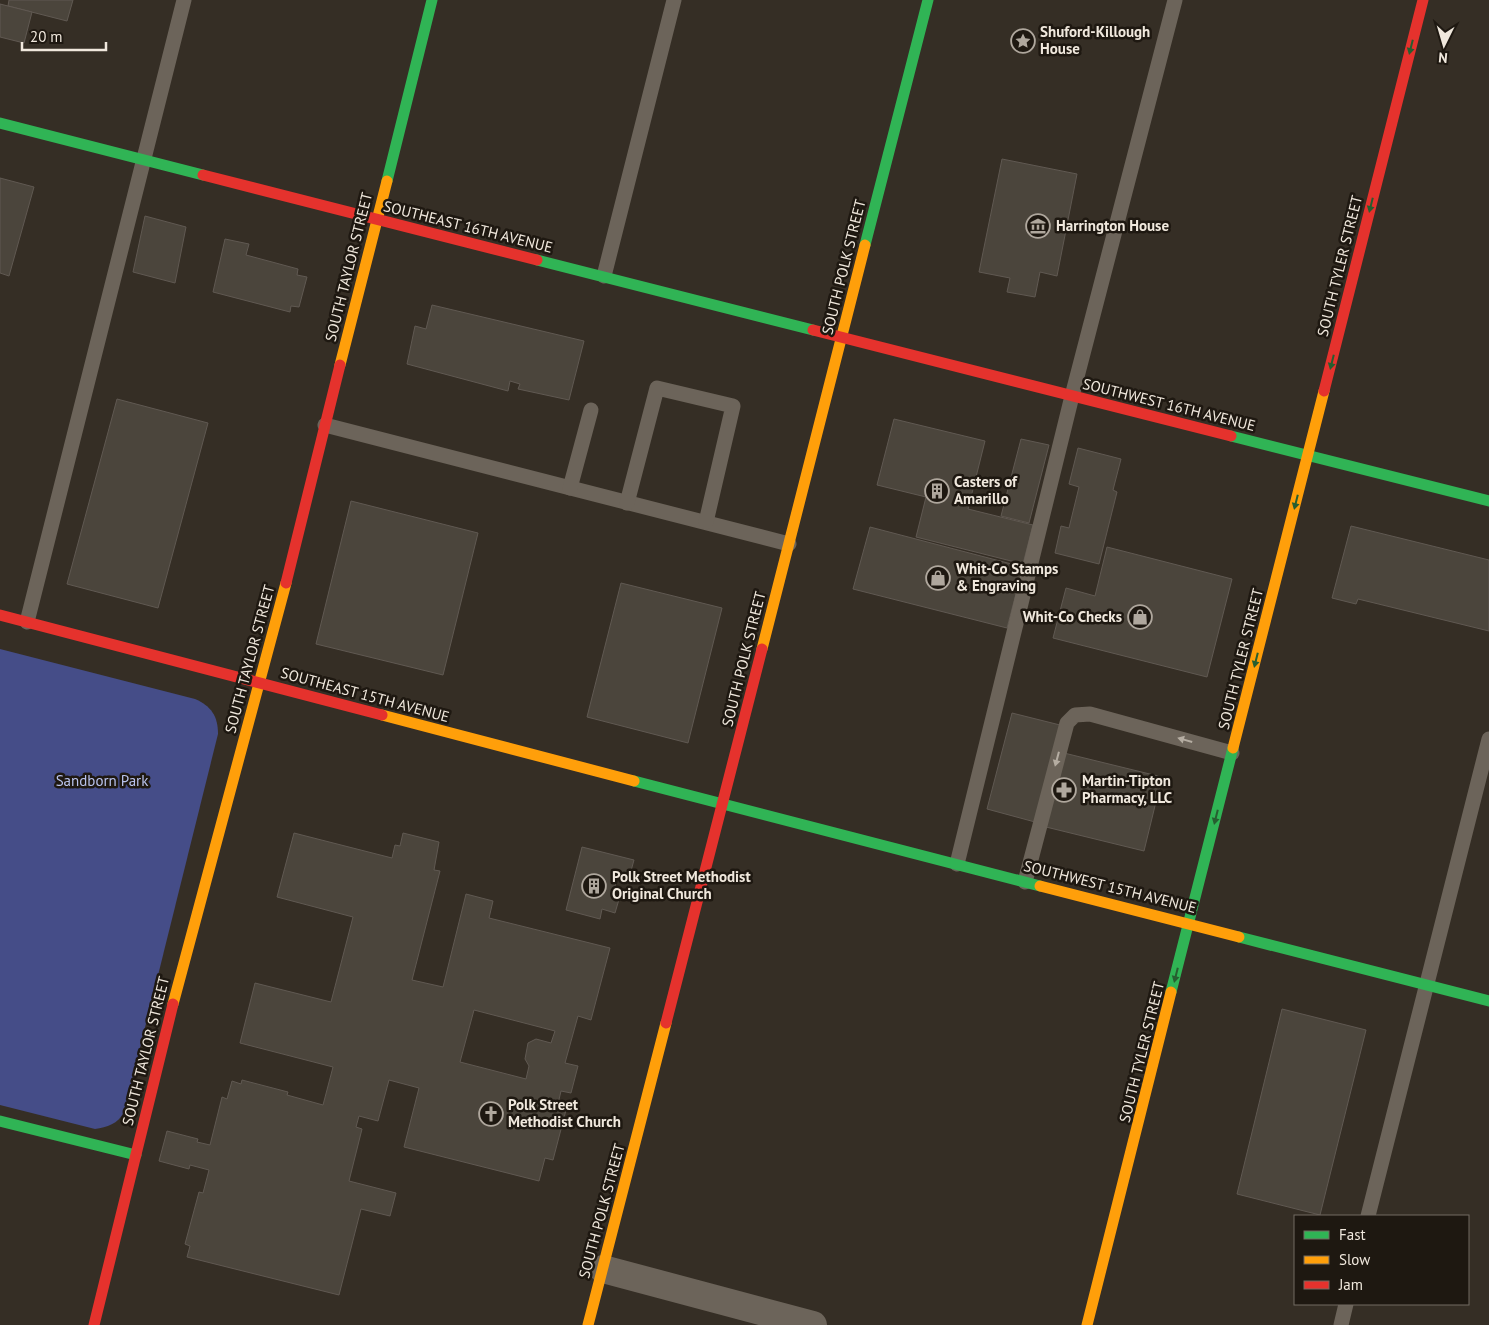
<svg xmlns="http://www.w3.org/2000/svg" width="1489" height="1325" font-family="'PT Sans',sans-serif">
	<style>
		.green { fill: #454d88 }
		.building { fill: #4b453c; stroke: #605952; fill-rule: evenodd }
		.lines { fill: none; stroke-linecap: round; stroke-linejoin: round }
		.lane { stroke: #6c645a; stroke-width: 15 }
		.street { stroke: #6c645a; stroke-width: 28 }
		.fast { stroke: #30b455; stroke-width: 11 }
		.slow { stroke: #ff9f0a; stroke-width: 11 }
		.jam { stroke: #e5322d; stroke-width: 11 }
		.oneway { fill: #265e30 }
		.oneway2 { fill: #b5ada2 }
		.labels { text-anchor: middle; stroke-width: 5; stroke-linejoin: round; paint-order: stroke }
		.poi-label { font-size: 15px; font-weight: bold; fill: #f0e8dd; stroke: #1e1811; text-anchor: start }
		.street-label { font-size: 15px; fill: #f0e8dd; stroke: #1e1811 }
		.park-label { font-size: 15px; fill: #b9c3ed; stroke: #1e1811 }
	</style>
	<rect width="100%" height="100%" fill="#352e25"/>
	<path class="green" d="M0,649L195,699C211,706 218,716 218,734L124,1112C118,1124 107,1127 95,1129L0,1105Z"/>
	<g class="building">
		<polygon points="9,0 73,0 67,21 8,6"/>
		<polygon points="0,4 32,12 24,43 0,37"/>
		<polygon points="1002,159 1077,174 1057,276 1040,272 1035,297 1007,292 1010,278 979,272"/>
		<polygon points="0,178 34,187 9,276 0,273"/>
		<polygon points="145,216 186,227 175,283 133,272"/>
		<polygon points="225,239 249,244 246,255 298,269 297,275 307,277 299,307 291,306 290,312 213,292"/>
		<polygon points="432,305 584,341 569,400 518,389 520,384 510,381 508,391 407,364 415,326 426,329"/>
		<polygon points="117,399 208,423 158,608 67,584"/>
		<polygon points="894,419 985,441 968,509 1033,525 1023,564 916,537 926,497 877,485"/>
		<polygon points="1021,439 1049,445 1029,523 1001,516"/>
		<polygon points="1078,448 1121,459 1113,490 1117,492 1099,564 1055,553 1061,526 1069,528 1079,487 1069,484"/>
		<polygon points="351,501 478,533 443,675 316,644"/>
		<polygon points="1351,526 1489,560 1489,631 1358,599 1356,604 1332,598"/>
		<polygon points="870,527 1023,567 1007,628 853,589"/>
		<polygon points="1107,547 1232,579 1207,677 1053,638 1066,588 1095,596"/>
		<polygon points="621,583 722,608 688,743 587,717"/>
		<polygon points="1012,713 1060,725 1035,822 987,809"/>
		<polygon points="1064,753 1162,777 1144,851 1046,827"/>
		<path d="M294,833L392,858L395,845L400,846L403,833L439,842L434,870L440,871L412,980L443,987L466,894L493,901L489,918L610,948L591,1020L578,1016L565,1063L578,1066L571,1093L561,1091L557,1108L566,1110L553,1160L545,1158L539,1181L404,1147L419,1088L389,1080L378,1121L359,1116L356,1127L362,1129L349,1181L396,1193L390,1216L361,1209L339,1295L187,1257L190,1246L185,1244L199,1192L203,1193L209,1170L190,1165L189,1169L159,1161L167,1131L198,1139L197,1142L210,1145L222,1097L227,1099L232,1081L241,1084L242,1080L288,1092L287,1095L323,1105L333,1067L240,1043L255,983L331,1002L353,917L277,897ZM474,1010L555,1031L551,1043L536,1039L528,1043L525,1059L529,1066L526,1079L460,1062Z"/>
		<polygon points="582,847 634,860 629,878 618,875 613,894 620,896 615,913 602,909 600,919 566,910"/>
		<polygon points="1282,1009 1366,1030 1320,1215 1237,1194"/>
	</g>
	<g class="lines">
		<g class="lane">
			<polyline points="604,276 674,0"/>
			<polyline points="325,425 789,544"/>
			<polyline points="570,488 591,410"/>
			<polyline points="627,503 657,388 733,406 706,522"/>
			<polyline points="27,622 184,0"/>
			<polyline points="957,864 1072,396 1175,0"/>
			<polyline points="1025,882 1067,723 1075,715 1090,714 1232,753"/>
			<polyline points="1368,1216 1489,739"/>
			<polyline points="1341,1325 1346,1304"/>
		</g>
		<polyline class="street" points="603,1269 813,1325"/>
		<g class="fast">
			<polyline points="0,123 203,175"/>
			<polyline points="387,181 432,0"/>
			<polyline points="865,245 928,0"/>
			<polyline points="537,260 813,330"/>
			<polyline points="1231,436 1489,501"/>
			<polyline points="634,781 1040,886"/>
			<polyline points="1239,937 1489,1001"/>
			<polyline points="1171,992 1233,748"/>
			<polyline points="0,1121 136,1155"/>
		</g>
		<g class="slow">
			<polyline points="340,365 387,181"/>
			<polyline points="762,649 865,245"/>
			<polyline points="382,715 634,781"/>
			<polyline points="1233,748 1324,391"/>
			<polyline points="1040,886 1239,937"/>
			<polyline points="173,1004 286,583"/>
			<polyline points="588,1325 666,1023"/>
			<polyline points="1087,1325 1171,992"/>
		</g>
		<g class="jam">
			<polyline points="203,175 537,260"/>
			<polyline points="813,330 1231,436"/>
			<polyline points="1324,391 1423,0"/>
			<polyline points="286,583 340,365"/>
			<polyline points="0,615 382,715"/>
			<polyline points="666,1023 762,649"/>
			<polyline points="94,1325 173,1004"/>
		</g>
	</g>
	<defs><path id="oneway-solid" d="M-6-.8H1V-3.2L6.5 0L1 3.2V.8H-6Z" transform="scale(1.25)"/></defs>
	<g class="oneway">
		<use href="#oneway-solid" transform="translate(1411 47) rotate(104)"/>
		<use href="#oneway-solid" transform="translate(1371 205) rotate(104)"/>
		<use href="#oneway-solid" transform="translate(1332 362) rotate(104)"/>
		<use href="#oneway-solid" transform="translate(1296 502) rotate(104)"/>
		<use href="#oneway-solid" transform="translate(1256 660) rotate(104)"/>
		<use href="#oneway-solid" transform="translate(1216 817) rotate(104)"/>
		<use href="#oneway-solid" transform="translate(1176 975) rotate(104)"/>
	</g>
	<g class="oneway2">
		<use href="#oneway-solid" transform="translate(1185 740) rotate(-164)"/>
		<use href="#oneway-solid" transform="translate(1057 759) rotate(105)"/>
	</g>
	<defs>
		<g id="sight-ring" transform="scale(1.25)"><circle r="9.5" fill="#1e1811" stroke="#afa79d" stroke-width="1.5"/><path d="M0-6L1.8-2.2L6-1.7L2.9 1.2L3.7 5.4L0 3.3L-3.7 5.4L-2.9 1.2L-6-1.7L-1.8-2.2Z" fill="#afa79d"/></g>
		<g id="museum-ring" transform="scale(1.25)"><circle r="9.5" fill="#1e1811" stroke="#afa79d" stroke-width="1.5"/><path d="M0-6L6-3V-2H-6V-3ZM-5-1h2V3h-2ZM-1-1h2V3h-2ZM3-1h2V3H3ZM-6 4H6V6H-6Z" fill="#afa79d"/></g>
		<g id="building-ring" transform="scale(1.25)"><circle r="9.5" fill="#1e1811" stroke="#afa79d" stroke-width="1.5"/><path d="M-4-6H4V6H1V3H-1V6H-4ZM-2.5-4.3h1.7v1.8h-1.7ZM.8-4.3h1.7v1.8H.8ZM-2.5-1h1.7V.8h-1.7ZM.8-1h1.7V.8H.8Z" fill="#afa79d"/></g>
		<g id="shop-ring" transform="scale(1.25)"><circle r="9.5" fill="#1e1811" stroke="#afa79d" stroke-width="1.5"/><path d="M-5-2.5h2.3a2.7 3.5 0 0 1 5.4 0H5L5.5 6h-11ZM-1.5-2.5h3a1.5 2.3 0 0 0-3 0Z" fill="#afa79d"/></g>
		<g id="pharmacy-ring" transform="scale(1.25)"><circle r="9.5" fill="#1e1811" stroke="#afa79d" stroke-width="1.5"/><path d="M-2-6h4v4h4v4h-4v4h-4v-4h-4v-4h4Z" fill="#afa79d"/></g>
		<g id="church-ring" transform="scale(1.25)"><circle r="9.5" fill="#1e1811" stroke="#afa79d" stroke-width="1.5"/><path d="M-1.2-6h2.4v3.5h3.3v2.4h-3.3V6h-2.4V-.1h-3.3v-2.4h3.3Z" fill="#afa79d"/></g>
	</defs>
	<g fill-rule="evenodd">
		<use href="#sight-ring" x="1023" y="41"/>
		<use href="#museum-ring" x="1038" y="226"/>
		<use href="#building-ring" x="937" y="491"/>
		<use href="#shop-ring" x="938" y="578"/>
		<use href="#shop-ring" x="1140" y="617"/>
		<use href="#pharmacy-ring" x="1064" y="790"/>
		<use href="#building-ring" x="594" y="886"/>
		<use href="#church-ring" x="491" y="1114"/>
	</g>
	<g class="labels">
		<g class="poi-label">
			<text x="1040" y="37">Shuford-Killough<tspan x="1040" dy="17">House</tspan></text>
			<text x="1056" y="231">Harrington House</text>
			<text x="954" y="487">Casters of<tspan x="954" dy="17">Amarillo</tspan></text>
			<text x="956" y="574">Whit-Co Stamps<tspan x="956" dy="17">&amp; Engraving</tspan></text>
			<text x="1122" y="622" text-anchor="end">Whit-Co Checks</text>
			<text x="1082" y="786">Martin-Tipton<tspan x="1082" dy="17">Pharmacy, LLC</tspan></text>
			<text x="612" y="882">Polk Street Methodist<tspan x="612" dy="17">Original Church</tspan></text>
			<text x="508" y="1110">Polk Street<tspan x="508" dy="17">Methodist Church</tspan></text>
		</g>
		<g class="street-label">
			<text transform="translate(468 227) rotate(14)" y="5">SOUTHEAST 16TH AVENUE</text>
			<text transform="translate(1340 266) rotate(-76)" y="5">SOUTH TYLER STREET</text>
			<text transform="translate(349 267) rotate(-76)" y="5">SOUTH TAYLOR STREET</text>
			<text transform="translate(844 267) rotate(-76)" y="5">SOUTH POLK STREET</text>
			<text transform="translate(1169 405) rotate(14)" y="5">SOUTHWEST 16TH AVENUE</text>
			<text transform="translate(250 659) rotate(-75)" y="5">SOUTH TAYLOR STREET</text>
			<text transform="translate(744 659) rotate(-76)" y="5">SOUTH POLK STREET</text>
			<text transform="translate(1241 659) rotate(-76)" y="5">SOUTH TYLER STREET</text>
			<text transform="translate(365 695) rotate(15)" y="5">SOUTHEAST 15TH AVENUE</text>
			<text transform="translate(1110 887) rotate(14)" y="5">SOUTHWEST 15TH AVENUE</text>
			<text transform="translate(146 1051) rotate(-76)" y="5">SOUTH TAYLOR STREET</text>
			<text transform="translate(1142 1052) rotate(-76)" y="5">SOUTH TYLER STREET</text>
			<text transform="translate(602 1211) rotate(-75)" y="5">SOUTH POLK STREET</text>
		</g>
		<g class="park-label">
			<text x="102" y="786">Sandborn Park</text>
		</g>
	</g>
	<rect x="1294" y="1215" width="175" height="90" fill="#1e1811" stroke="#726b63"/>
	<rect x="1304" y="1231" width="25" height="8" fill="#30b455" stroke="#726b63"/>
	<text x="1339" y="1240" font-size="15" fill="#f0e8dd">Fast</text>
	<rect x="1304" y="1256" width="25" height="8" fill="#ff9f0a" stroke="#726b63"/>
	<text x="1339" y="1265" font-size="15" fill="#f0e8dd">Slow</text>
	<rect x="1304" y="1281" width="25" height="8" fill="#e5322d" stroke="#726b63"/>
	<text x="1339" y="1290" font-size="15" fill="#f0e8dd">Jam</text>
	<g transform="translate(1444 45) rotate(185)" stroke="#1e1811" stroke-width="4" paint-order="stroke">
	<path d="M0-4L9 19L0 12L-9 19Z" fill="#f0e8dd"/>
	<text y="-8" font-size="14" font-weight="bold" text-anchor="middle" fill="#f0e8dd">N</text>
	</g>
	<path d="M22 42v8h84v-8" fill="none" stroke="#f0e8dd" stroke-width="2.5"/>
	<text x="30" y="42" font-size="15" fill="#f0e8dd" stroke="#1e1811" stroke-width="4" paint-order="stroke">20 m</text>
</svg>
